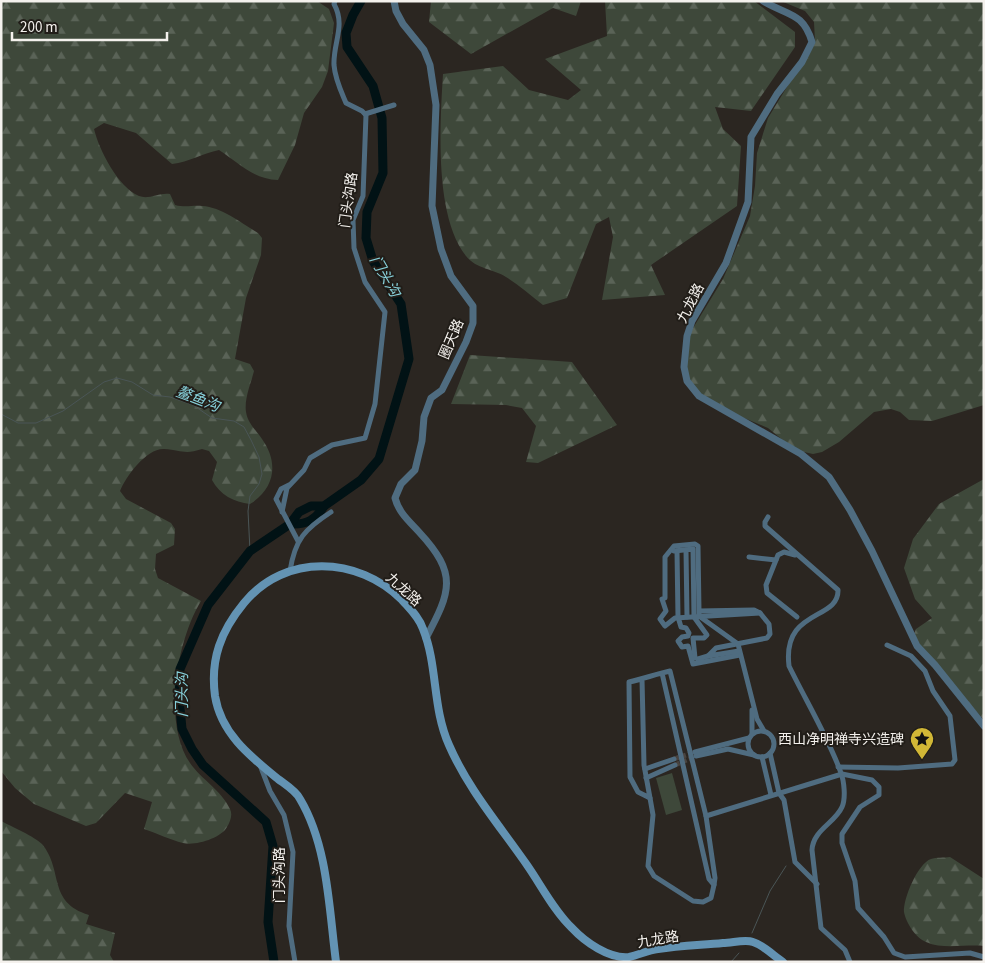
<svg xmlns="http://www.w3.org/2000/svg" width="985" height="963" font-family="'Source Sans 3','Noto Sans SC',sans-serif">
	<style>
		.forest { fill: url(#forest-firs) }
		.garden { fill: #3e483a }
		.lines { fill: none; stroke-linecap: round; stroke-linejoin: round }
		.stream { stroke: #4a5556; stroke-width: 1 }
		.river { stroke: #011215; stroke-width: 9 }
		.minor-tunnel { stroke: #494440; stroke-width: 5; stroke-dasharray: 5 2.5; stroke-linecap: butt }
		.minor { stroke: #4f6c80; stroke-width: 5 }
		.tertiary { stroke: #4f6c80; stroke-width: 7 }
		.secondary { stroke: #6393b3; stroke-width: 8 }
		.labels { text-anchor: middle; stroke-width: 4; stroke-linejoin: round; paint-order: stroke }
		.street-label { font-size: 14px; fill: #f4f1ed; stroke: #211d18 }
		.poi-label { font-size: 14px; fill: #f4f1ed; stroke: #211d18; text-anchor: end }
		.water-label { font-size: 15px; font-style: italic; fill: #87d1db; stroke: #211d18 }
	</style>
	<defs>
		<pattern id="forest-firs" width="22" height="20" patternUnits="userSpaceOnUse" patternTransform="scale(1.25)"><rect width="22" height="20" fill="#3e483a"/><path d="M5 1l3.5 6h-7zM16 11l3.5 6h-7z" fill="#5a6357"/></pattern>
	</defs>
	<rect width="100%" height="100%" fill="#2b2621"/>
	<g class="forest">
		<path d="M1,1H317L329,9L334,23L328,71L322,87L304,113L295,145L278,180C253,179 239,163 219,150C203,153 189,162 172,164L136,133L104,123L94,129C99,150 118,187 139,196C149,200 160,192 170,194L175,205C186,208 192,205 202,206C222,207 241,223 258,233L262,238L261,255L246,298L235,359L250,364L254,371C251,383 244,399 246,412C248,424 256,430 262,439C279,463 275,488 250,504C234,502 220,495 212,480L217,462L209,451L202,449C184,455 182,450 164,449C147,448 126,476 120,491L126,499L171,523L175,529L174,545L156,554L155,569L158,578L201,601C177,640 162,722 190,763C201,779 222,791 230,809C233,815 230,822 227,827C221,838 196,846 183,843C170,840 157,833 144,829L152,802L125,793L96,823L86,826L34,804L15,788L1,771Z"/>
		<polygon points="431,1 581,1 576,16 553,8 471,54 429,22"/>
		<path d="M605,1H754L795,32V47L751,111L715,107L723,129L741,146L737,206L651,265L665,295L602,300L613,237L609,217L596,224L567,298L543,305C531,296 519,285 506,277C494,269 476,269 466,256C434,216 440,124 443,74L503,66L529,90L568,100L581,90L545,59L607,36Z"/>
		<polygon points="781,1 984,1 984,405 932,421 909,420 900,412 891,409 874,412 839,442 822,452 813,454 795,450 768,428 727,411 691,387 683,360 690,333 723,279 750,216 755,186 757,153 768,118 815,41 814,22 805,11"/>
		<polygon points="470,355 572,362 617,425 538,463 526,462 536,426 522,408 506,405 451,404"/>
		<polygon points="984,479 984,720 912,639 916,629 932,618 915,599 904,568 913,539 939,504"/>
		<path d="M1,821C11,826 35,837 42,844C64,871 47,902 89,915L86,924L115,933L110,955L114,962H1Z"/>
		<path d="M950,857L984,879V946C965,944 944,950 926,942C916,938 906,923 904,912C903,899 918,863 931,859C936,857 944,858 950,857Z"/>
	</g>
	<polygon class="garden" points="672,773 682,810 666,815 656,778"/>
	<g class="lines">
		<g class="stream">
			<polyline points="1,414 18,423 36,423 63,411 104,382 117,378 132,382 153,395 170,397 193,405 212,418 234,421 244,427 251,440 259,457 262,474 259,484 250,496 248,511 250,551"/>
			<polyline points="752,933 770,891 786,866"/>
			<polyline points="731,962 739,953"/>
		</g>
		<g class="river">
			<path d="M290,524C306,525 316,520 324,506"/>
			<polyline points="274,962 268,922 273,846 266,822 203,765 192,749 182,729 179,698 180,669 208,605 250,551 290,524 299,512 311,506 324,506 361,480 379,459 409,359 401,304 373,261 366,238 367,212 383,173 382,118 373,86 347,47 346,33 353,15 361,1"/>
		</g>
		<g class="minor-tunnel">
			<polyline points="674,759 695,752"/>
			<polyline points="675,765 696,756"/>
		</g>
		<g class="minor">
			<polyline points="365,114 394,105"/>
			<polyline points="289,485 281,489 276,499 298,541"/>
			<path d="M282,512L287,488L304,470L310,458L332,445L365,438L375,404L385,312L365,282L354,248L353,220L363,196L366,115L362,111L346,103C341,91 335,79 334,65C333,42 346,26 334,4L335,1"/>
			<path d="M768,517L765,522V526L838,590C839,621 782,608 789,666C805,699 829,739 841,773C844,781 846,798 842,807C835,823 813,830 812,850L821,928L845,950L850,962"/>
			<polyline points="686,550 687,617"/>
			<polyline points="674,551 693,549 694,617 707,635 704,638 693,638 695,658 698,659 708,656"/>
			<polyline points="677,551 678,617 681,627 686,628 689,633 688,636 682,637 678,641 682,647 688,646 693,664 740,655"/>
			<polyline points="795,555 784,552 778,555 766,585 767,593 797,617"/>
			<polyline points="749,557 776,560"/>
			<path d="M290,571C295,539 305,529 331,512"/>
			<polyline points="699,611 754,610 760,613 675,618 665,626 660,619 666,611 662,599 665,598 665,557 674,546 695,544 698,546 699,611 699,616 738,644 757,719 764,731"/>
			<polyline points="739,651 708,656 716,648 767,638 770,634 769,624 760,613"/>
			<path d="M642,679L644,765L650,798L638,792L630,777L629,682C643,679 656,674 670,671L706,816L715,878L714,885L709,879L662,673"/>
			<circle cx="761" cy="744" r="13"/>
			<polyline points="752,734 752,710"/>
			<polyline points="695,752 749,738"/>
			<polyline points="770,753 779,793 784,800 795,862 817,884"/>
			<polyline points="696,756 728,749 754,755"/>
			<polyline points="762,757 771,795"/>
			<polyline points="260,765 270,791 284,815 293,852 289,926 295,962"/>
			<polyline points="838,767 898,768 952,764 955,760 950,716 933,691 925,671 911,656 887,645"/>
			<polyline points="645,769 674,759"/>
			<polyline points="646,778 675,765"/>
			<polyline points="650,798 653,815 648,866 654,876 693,901 703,902 711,898 714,885"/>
			<polyline points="706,816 842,774 872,780 879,787 879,795 860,807 842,834 842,843 855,881 858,908 884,937 894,953 905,957 970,953 984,957"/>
		</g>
		<g class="tertiary">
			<path d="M394,1L396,11L403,24L424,50L430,65L436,105L432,206L441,249L451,276L473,306V323L466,342L442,390L431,398L424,417L422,441L415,470L401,484L395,498C399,513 409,521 419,532C458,574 451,591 426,638"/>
			<path d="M763,1C788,16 803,12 812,42L802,62L777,94L751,137L748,202L726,263L692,321L687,336L684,367L687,381L699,396L801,454L829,477L850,510L872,551L917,646L935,665L984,726"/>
		</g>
		<path class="secondary" d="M336,962C329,909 328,846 300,799C296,791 286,785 278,779C251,757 221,734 215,696C210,659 221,631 244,603C285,553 358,556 402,600C410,609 419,617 423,629C438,666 432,707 449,745C468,789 500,826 527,865C541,885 554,911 572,928C585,942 609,959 629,957C639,955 648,950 658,949C679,946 702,945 723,943C732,943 745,939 753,942C763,945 774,956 783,962"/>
	</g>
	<defs>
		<g id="sight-pin" transform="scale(1.25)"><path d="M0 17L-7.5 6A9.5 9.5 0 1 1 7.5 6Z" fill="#d1b736" stroke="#211d18"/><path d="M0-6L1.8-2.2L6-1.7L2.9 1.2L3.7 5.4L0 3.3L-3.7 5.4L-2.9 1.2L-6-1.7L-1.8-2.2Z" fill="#111"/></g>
	</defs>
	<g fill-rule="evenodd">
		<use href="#sight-pin" x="922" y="739"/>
	</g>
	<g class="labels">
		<g class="street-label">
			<text transform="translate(348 200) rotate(-82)" y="5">门头沟路</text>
			<text transform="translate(690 303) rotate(-63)" y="5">九龙路</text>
			<text transform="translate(451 339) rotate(-67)" y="5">圈天路</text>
			<text transform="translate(404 589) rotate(42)" y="5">九龙路</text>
			<text transform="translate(279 875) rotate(-90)" y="5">门头沟路</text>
			<text transform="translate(658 939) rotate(-9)" y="5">九龙路</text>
		</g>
		<g class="poi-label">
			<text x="904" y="744">西山净明禅寺兴造碑</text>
		</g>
		<g class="water-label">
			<text transform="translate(385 276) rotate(60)" y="5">门头沟</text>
			<text transform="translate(198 399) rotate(21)" y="5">鳌鱼沟</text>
			<text transform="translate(182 695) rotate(-90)" y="5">门头沟</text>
		</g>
	</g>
	<rect width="985" height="963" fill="none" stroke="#f4f1ed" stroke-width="5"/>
	<path d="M12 32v8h155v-8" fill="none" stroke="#f4f1ed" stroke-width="2.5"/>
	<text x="20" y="32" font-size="15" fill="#f4f1ed" stroke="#211d18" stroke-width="4" paint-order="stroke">200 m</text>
</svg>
